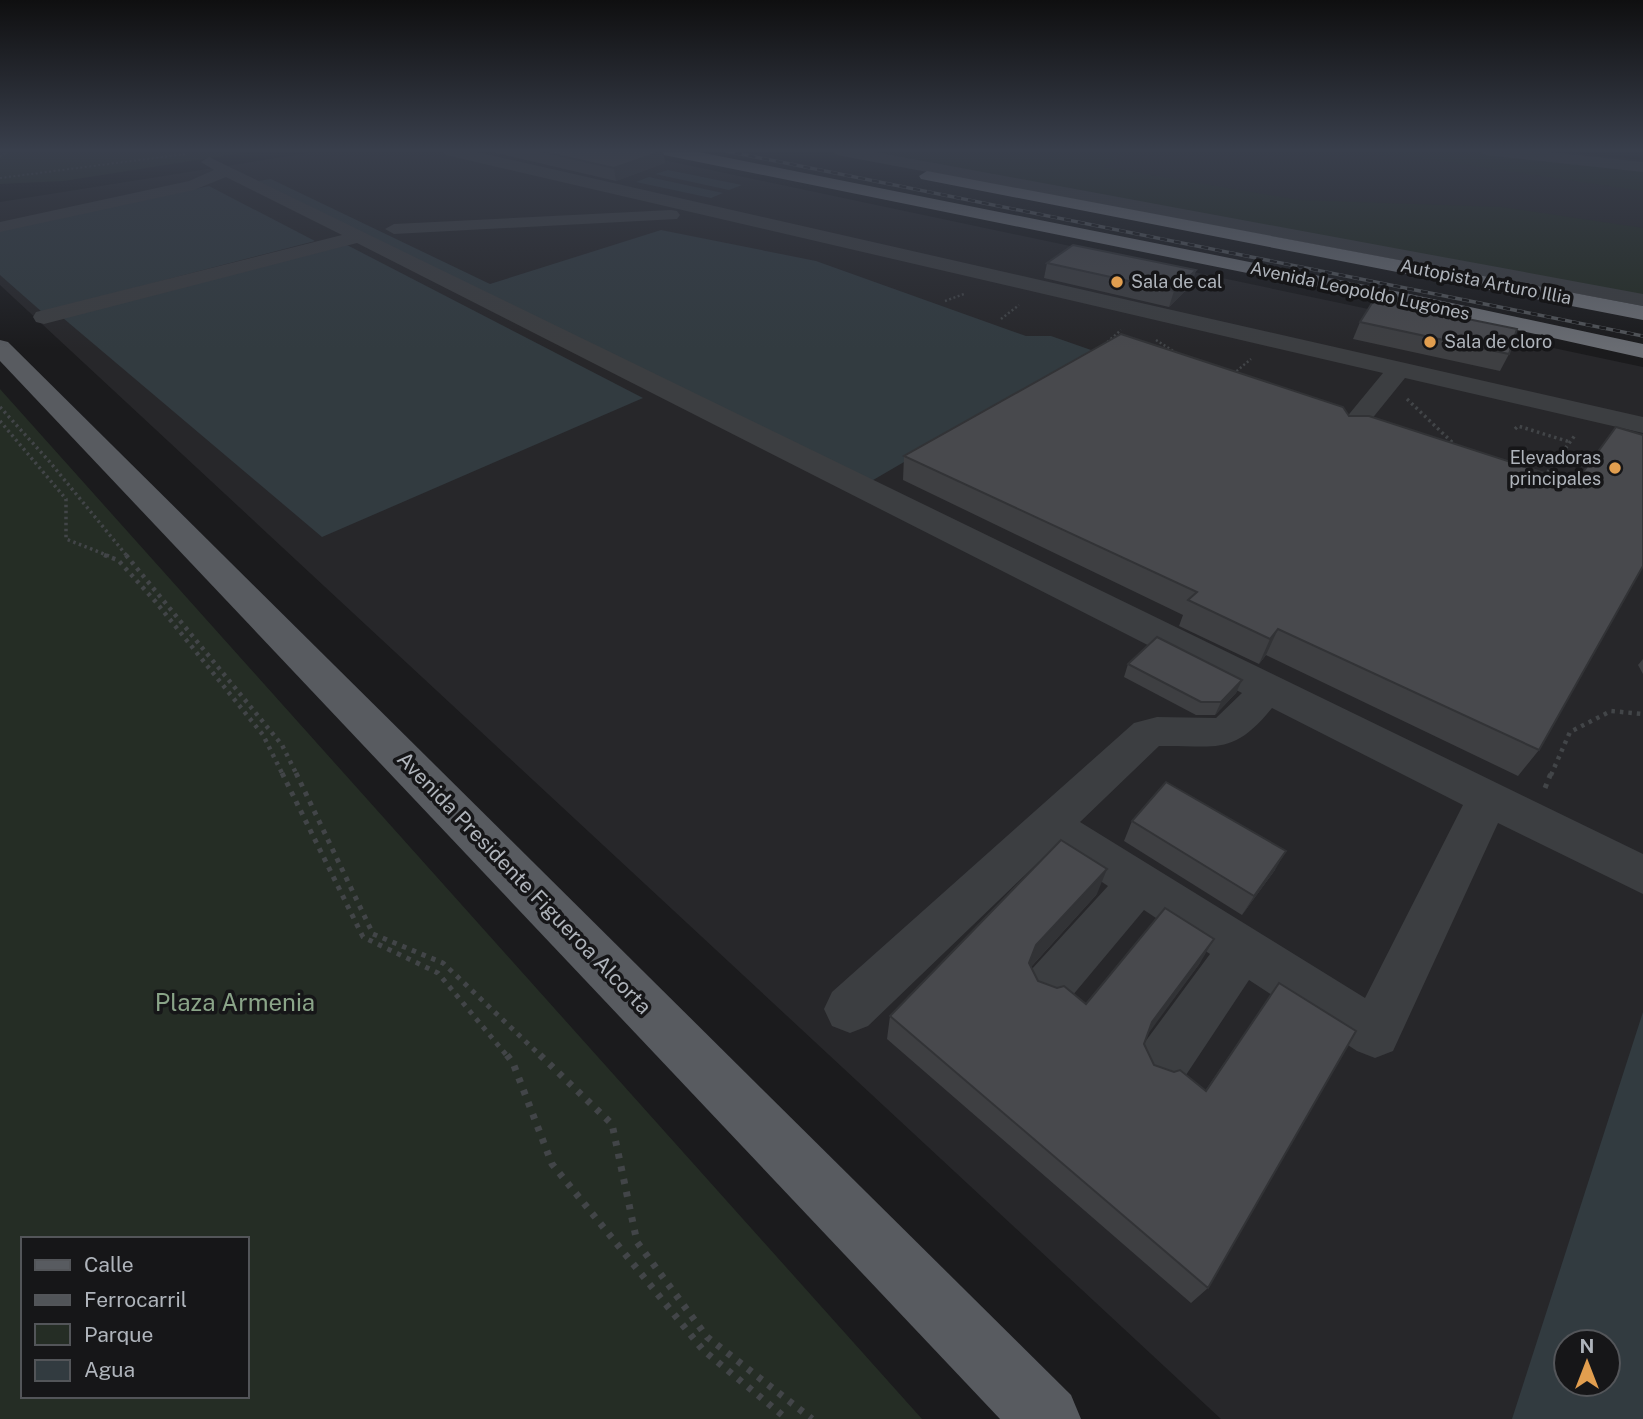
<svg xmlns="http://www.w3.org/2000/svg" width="1643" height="1419" font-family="'Public Sans',sans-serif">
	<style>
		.built { fill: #27272a; fill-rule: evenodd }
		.green { fill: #252d25; fill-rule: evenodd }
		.water { fill: #323b40; fill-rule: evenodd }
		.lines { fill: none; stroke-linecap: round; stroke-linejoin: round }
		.path-far5 { stroke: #424548; stroke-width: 2; stroke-dasharray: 2 2.5; stroke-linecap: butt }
		.path-far4 { stroke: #424548; stroke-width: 2.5; stroke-dasharray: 2 2.5; stroke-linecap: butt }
		.path-far3 { stroke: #424548; stroke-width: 3.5; stroke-dasharray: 2.5 3.5; stroke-linecap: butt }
		.path-far2 { stroke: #424548; stroke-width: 4.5; stroke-dasharray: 3.5 5; stroke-linecap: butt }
		.path-far1 { stroke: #424548; stroke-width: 5; stroke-dasharray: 4.5 6; stroke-linecap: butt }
		.path { stroke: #424548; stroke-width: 7; stroke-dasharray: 5 8; stroke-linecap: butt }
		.minor { fill: #3c3e41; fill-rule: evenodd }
		.major { fill: #585b60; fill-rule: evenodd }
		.highway { fill: #696c72; fill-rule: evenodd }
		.rail-casing { stroke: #515458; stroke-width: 3.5 }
		.rail { stroke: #161618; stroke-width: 2.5; stroke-dasharray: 7; stroke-linecap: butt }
		.wall { fill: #3e3f42 }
		.shaded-wall { fill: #323336 }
		.building { fill: #48494d; stroke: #323336; stroke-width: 2 }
		.poi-dot { fill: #e19e4f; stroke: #161618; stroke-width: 2.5 }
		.labels { text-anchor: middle; stroke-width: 7; stroke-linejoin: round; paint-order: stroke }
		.far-poi-label { font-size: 18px; fill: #afb4bb; stroke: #161618; text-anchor: start }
		.far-street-label { font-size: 18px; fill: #afb4bb; stroke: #161618 }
		.street-label { font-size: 21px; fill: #afb4bb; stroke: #161618 }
		.near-park-label { font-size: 24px; fill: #8aa488; stroke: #161618 }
	</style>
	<rect width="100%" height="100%" fill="#1b1b1d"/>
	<g class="built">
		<path d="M326,150H616L1643,367V1419H1221L0,285V202ZM1566,1342H1608V1384H1566Z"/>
		<polygon points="819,150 1547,150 1643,160 1643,305"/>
	</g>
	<g class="green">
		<polygon points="0,150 260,150 64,181 0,184"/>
		<polygon points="851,150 1128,150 1104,167 1299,200 1502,207 1643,228 1643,295"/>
		<polygon points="1365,150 1472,150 1643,168 1643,191"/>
		<path d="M0,389L922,1419H0ZM23,1239H247V1396H23Z"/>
	</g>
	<g class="water">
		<polygon points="668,170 742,185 729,190 655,174"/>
		<polygon points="649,177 723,193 711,198 636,182"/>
		<polygon points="271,179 490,284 661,230 816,261 1026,336 1051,336 1094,351 868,483 258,181"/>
		<polygon points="209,186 315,241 42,312 0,275 0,231"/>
		<polygon points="347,245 643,398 322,537 63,318"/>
		<path d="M1643,1012V1419H1512ZM1566,1342H1608V1384H1566Z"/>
	</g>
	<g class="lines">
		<g class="path-far5">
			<polyline points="0,157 9,150"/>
			<polyline points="0,178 186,154"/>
		</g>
		<g class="path-far4">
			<polyline points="945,301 964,294"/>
			<polyline points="1001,319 1019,305"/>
			<polyline points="1156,340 1178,354"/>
			<polyline points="1104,345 1121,330"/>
			<polyline points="1233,374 1251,359"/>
		</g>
		<g class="path-far3">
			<polyline points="1407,399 1456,446"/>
			<polyline points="0,407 49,461 127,556"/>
			<polyline points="0,421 66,499 66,539 109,556"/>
			<polyline points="1515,429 1518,426 1570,442"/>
			<polyline points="1544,477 1576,434"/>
		</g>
		<g class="path-far2">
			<polyline points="104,555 118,560 155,601 263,735 283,775"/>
			<polyline points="126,555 282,745 297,775"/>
			<polyline points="1551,775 1570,732 1611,711 1643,714"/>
		</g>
		<g class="path-far1">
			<polyline points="282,773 363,937 438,973 508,1057"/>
			<polyline points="296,773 373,934 443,963 542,1057"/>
			<polyline points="1545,788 1551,773"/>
		</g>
		<g class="path">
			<polyline points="507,1055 513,1063 552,1164 703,1350 787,1419"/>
			<polyline points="540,1055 612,1124 637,1242 707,1337 812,1419"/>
		</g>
		<g class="minor">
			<polygon points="439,150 468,150 1643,417 1643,433 1405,378 1358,436 1349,438 1340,436 1336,430 1383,373 446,155"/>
			<polygon points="830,150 864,150 1643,294 1643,306 837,155"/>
			<polygon points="1478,150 1531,150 1643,162 1643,172 1485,155"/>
			<path d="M209,157L1643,854V894L1498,823L1393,1051L1375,1058L1357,1051L1249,980L1180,1084L1161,1091L1142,1084L1134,1065L1142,1046L1210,954L1144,910L1067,1002L1049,1009L1031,1002L1024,986L1031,970L1108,886L1052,849L868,1026L850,1033L832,1026L824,1009L832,992L1134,723L1157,717L1216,718L1242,693L357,243L44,324L36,322L33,317L36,312L342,235L226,177L194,190L0,232V222L189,181L214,170L201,162ZM1272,708L1463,805L1365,998L1080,822L1159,746C1216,745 1232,757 1272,708Z"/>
			<polygon points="671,210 677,211 680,215 677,219 394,234 385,229 394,224"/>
		</g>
		<polygon class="major" points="0,340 8,342 1071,1395 1081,1419 1000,1419 0,361"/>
		<g class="highway">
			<polygon points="657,150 689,150 1405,293 1643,344 1643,358 1405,305 664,155"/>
			<polygon points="927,171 1643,306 1643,320 921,179 919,176"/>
		</g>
		<g class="rail-casing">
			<polyline id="rail" points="721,150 1643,336"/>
		</g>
		<use href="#rail" class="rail"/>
	</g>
	<g class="wall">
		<polygon points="484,150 662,150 663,151 665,163 616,181"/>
		<polygon points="1047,263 1196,270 1191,285 1169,307 1044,278"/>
		<polygon points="1360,322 1509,354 1500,371 1353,339"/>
		<polygon points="904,456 1539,750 1518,776 1266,655 1259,664 1179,626 1183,615 903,480"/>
		<polygon points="1643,659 1643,674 1638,665"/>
		<polygon points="1128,664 1242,680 1236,693 1215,715 1196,715 1124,677"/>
		<polygon points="1132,821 1275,870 1242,915 1124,841"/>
		<polygon points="1097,894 1031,967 1038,981 1086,1004 1200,963 1147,1034 1144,1044 1154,1065 1205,1091 1279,983 1208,1288 1191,1303 887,1039 890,1016"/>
	</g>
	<g class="shaded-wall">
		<polygon points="663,151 665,163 616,181 614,168"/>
		<polygon points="1196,270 1191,285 1169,307 1174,291"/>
		<polygon points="1278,629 1266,655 1259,664 1270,639"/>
		<polygon points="1242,680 1236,693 1215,715 1221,702"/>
		<polygon points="1286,851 1275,870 1242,915 1254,896"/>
		<polygon points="1107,869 1097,894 1029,969 1029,963 1036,945"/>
		<polygon points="1214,939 1200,963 1140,1045 1152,1022"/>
	</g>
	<g class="building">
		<polygon points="535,150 662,150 663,151 614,168"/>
		<polygon points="1073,245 1196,270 1174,291 1047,263"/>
		<polygon points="1374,300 1517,329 1509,354 1360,322"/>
		<polygon points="1121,334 1343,407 1349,416 1369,416 1575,483 1616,427 1643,435 1643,566 1539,750 1278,629 1270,639 1188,600 1197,592 904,456"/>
		<polygon points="1157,637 1242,680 1221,702 1201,702 1128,664"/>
		<polygon points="1166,782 1286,851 1254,896 1132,821"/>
		<polygon points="1061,840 1107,869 1036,945 1029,963 1038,981 1057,988 1064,986 1086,1004 1165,908 1214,939 1152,1022 1144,1044 1154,1065 1174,1072 1180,1070 1206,1091 1279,983 1356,1031 1208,1288 890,1016"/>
	</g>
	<linearGradient id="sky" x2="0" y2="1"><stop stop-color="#0f0f10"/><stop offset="0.43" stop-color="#393f4c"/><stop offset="1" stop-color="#393f4c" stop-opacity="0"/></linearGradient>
	<rect width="1643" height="349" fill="url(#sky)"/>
	<g class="poi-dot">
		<circle cx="1117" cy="282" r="7"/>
		<circle cx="1430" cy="342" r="7"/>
		<circle cx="1615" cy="468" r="7"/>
	</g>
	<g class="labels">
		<g class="far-poi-label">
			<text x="1131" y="288">Sala de cal</text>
			<text x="1444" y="348">Sala de cloro</text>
			<text x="1601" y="464" text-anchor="end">Elevadoras<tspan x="1601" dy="21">principales</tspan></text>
		</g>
		<g class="far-street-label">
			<text transform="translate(1486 282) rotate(11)" y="6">Autopista Arturo Illia</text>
			<text transform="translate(1360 291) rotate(12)" y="6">Avenida Leopoldo Lugones</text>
		</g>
		<g class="street-label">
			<text transform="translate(524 883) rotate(46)" y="7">Avenida Presidente Figueroa Alcorta</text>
		</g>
		<g class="near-park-label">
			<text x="235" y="1011">Plaza Armenia</text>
		</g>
	</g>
	<rect x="21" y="1237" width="228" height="161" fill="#161618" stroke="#535559" stroke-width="2"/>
	<rect x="35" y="1260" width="35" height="10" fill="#585b60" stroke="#535559" stroke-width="2"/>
	<text x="84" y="1272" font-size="21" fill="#afb4bb">Calle</text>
	<rect x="35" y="1295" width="35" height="10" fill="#515458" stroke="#535559" stroke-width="2"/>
	<text x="84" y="1307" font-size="21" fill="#afb4bb">Ferrocarril</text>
	<rect x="35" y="1324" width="35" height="21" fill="#252d25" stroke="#535559" stroke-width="2"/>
	<text x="84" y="1342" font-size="21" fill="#afb4bb">Parque</text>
	<rect x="35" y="1360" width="35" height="21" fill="#323b40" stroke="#535559" stroke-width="2"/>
	<text x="84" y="1377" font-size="21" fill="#afb4bb">Agua</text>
	<g transform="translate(1587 1363)"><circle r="33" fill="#161618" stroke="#535559" stroke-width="2"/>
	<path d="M0-5L12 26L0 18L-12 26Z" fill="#e19e4f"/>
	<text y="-10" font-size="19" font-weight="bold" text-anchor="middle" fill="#afb4bb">N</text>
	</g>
</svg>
